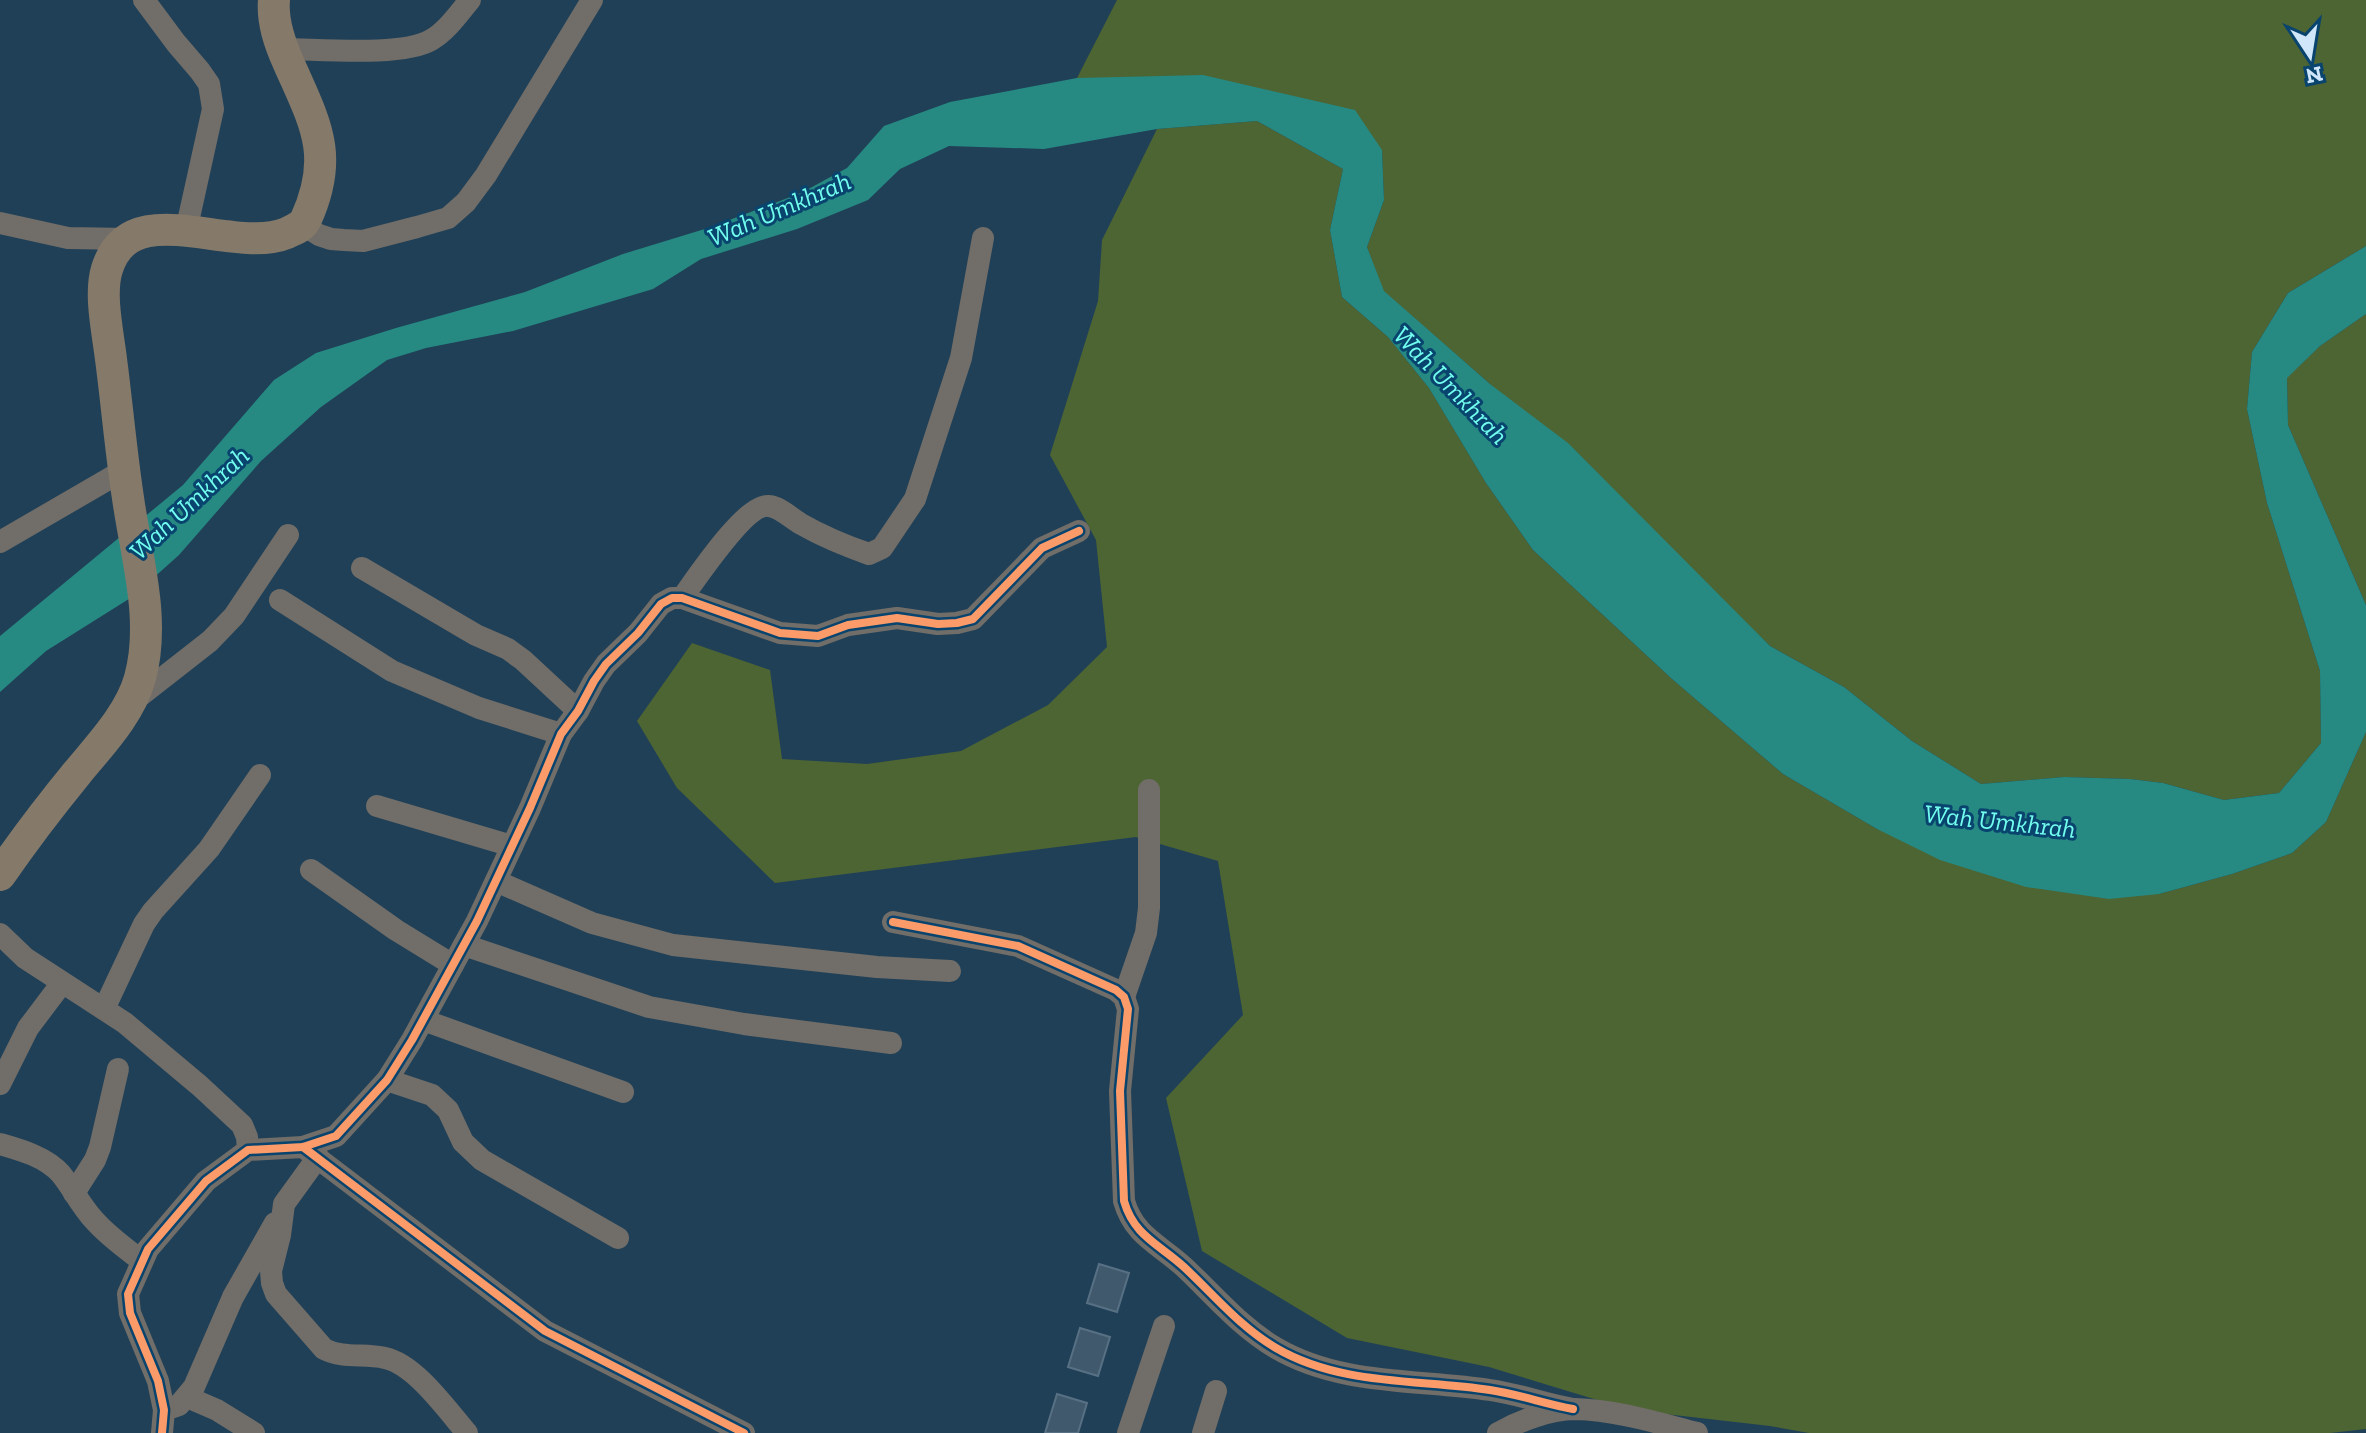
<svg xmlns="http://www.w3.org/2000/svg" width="2366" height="1433" font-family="'Zilla Slab',serif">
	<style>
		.green { fill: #4d6433 }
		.water { fill: #268a83 }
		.building { fill: #40596c; stroke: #587084; stroke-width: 2 }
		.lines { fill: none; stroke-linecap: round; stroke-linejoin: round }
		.minor { stroke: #716d68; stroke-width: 22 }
		.highway { stroke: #857969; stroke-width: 32 }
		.cycleway-casing { stroke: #09446e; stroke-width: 13 }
		.cycleway { stroke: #fa9b69; stroke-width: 8 }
		.labels { text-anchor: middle; stroke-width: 6; stroke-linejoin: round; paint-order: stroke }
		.water-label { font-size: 26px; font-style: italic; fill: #72feef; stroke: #09446e }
	</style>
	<rect width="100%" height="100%" fill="#204057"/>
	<g class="green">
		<polygon points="1117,0 2366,0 2366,246 2288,293 2252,352 2247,409 2267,503 2320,671 2321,743 2279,793 2224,800 2163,783 2130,779 2064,777 1981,784 1912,741 1844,687 1770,646 1695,573 1490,384 1383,291 1367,247 1384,200 1382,150 1077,78"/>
		<polygon points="1257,121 1343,169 1330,230 1342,297 1388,337 1429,388 1486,483 1533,550 1672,679 1783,774 1877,829 2159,894 2232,874 2292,853 2326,822 2366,732 2366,1429 2330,1433 1809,1433 1770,1426 1630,1410 1489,1367 1347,1338 1202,1251 1166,1098 1243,1015 1218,861 1136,837 775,883 677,788 637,721 692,643 770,670 782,759 867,764 961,751 1048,705 1107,647 1096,540 1050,455 1098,301 1102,240 1157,129"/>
		<polygon points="2366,314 2366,605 2288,425 2287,377 2320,346"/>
	</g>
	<polygon class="water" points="1203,75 1355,110 1382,150 1384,200 1367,247 1384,291 1490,384 1568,443 1770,646 1844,687 1912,741 1981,784 2064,777 2130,779 2163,783 2224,800 2279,793 2321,743 2320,671 2267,503 2247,409 2252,352 2288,293 2366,246 2366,314 2320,346 2287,378 2288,425 2366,605 2366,732 2326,822 2292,853 2232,874 2159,894 2109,899 2026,887 1940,860 1877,829 1783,774 1672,679 1533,550 1486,483 1429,388 1388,337 1342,297 1330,230 1343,169 1257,121 1157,129 1044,149 949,146 900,169 868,200 797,229 701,259 653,289 513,331 426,348 387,360 321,407 261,461 179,555 132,597 46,651 0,692 0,636 183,485 274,380 316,353 396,328 525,292 623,254 708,228 801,193 847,168 884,126 950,102 1077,78"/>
	<g class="building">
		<polygon points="1099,1264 1129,1273 1117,1312 1087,1303"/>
		<polygon points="1080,1328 1110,1337 1098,1376 1068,1367"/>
		<polygon points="1057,1394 1087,1403 1078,1433 1045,1433"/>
	</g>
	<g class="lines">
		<g class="minor">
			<polyline points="144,0 176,43 200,71 209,84 213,109 186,231"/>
			<path d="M283,49C318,49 402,57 431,40C447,31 459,13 470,0"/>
			<polyline points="0,223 68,238 128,239"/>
			<polyline points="303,225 319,235 331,239 344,240 363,241 417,227 448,218 466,202 486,175 592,0"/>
			<polyline points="0,542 124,470"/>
			<polyline points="362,568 476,635 508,649 523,660 578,711"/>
			<path d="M682,598C696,579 746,503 769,506C780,507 792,519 801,524C822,536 846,546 869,554L882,548L915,499L961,358L983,238"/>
			<polyline points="280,600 392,671 479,708 561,734"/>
			<polyline points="132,702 210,641 234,616 288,535"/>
			<polyline points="377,806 512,846"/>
			<polyline points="311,870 396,930 453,965"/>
			<polyline points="496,881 592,923 673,945 877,967 950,971"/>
			<path d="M893,922L1018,946L1116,990L1124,997L1128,1009L1120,1091L1124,1201C1134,1236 1159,1244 1184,1267C1214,1295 1240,1327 1276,1348C1341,1386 1418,1379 1490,1390C1518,1394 1545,1404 1573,1409"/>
			<polyline points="0,934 25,958 125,1023 200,1086 242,1125 247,1137 248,1150"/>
			<polyline points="464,945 649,1007 744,1024 891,1043"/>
			<polyline points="1124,997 1146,933 1149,908 1149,790"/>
			<polyline points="104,1009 144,924 153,911 209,849 260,775"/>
			<polyline points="423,1020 623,1092"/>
			<polyline points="387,1080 432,1095 448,1110 463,1142 482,1160 618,1238"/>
			<polyline points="0,1084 28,1028 62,983"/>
			<path d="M0,1144C21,1150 46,1157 61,1174C73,1189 81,1206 94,1220C108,1236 125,1248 142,1261"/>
			<polyline points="303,1147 545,1331 744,1433"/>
			<path d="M318,1157L284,1204L280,1235L271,1271L272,1283L276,1294L324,1349C344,1359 364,1353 385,1358C415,1364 448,1411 467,1433"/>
			<polyline points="74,1193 95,1160 100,1147 118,1069"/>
			<polyline points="187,1397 217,1410 254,1433"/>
			<polyline points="164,1410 179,1405 194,1387 233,1297 275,1223"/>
			<polyline points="162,1433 164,1410 158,1381 130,1313 128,1294 148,1249 206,1181 248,1150 303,1147 336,1136 387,1080 412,1040 477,921 530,808 561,734 578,711 594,681 606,664 638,633 661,604 672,598 682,598 780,633 818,636 848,625 897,618 938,624 957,623 973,619 1042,548 1079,531"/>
			<polyline points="1128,1433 1164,1326"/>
			<polyline points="1203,1433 1216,1391"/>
			<path d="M1498,1433C1519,1421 1550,1409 1575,1409C1616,1410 1658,1423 1697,1433"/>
		</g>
		<path class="highway" d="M0,875C24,840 50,806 77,773C100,745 130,714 140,678C156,619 136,556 128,498C121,452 117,405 111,359C108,333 99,294 107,269C131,192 232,256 287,233C295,229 302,227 306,219C335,155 315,123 289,64C280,44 272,22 274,0"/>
		<g class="cycleway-casing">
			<g id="cycleway">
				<path d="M893,922L1018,946L1116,990L1124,997L1128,1009L1120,1091L1124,1201C1134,1236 1159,1244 1184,1267C1214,1295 1240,1327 1276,1348C1341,1386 1418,1379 1490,1390C1518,1394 1545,1404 1573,1409"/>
				<polyline points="303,1147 545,1331 744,1433"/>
				<polyline points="162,1433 164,1410 158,1381 130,1313 128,1294 148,1249 206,1181 248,1150 303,1147 336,1136 387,1080 412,1040 477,921 530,808 561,734 578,711 594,681 606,664 638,633 661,604 672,598 682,598 780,633 818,636 848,625 897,618 938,624 957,623 973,619 1042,548 1079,531"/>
			</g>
		</g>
		<use href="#cycleway" class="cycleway"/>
	</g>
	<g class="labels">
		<g class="water-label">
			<text transform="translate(779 209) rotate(-23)" y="9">Wah Umkhrah</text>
			<text transform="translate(1451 385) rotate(46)" y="9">Wah Umkhrah</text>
			<text transform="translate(189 503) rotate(-43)" y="9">Wah Umkhrah</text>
			<text transform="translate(2000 821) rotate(6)" y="9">Wah Umkhrah</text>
		</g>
	</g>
	<g transform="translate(2310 56) rotate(168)" stroke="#09446e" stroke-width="6" paint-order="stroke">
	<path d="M0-6L14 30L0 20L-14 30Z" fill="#d0e6fa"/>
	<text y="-12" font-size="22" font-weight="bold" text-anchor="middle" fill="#d0e6fa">N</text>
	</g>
</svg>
